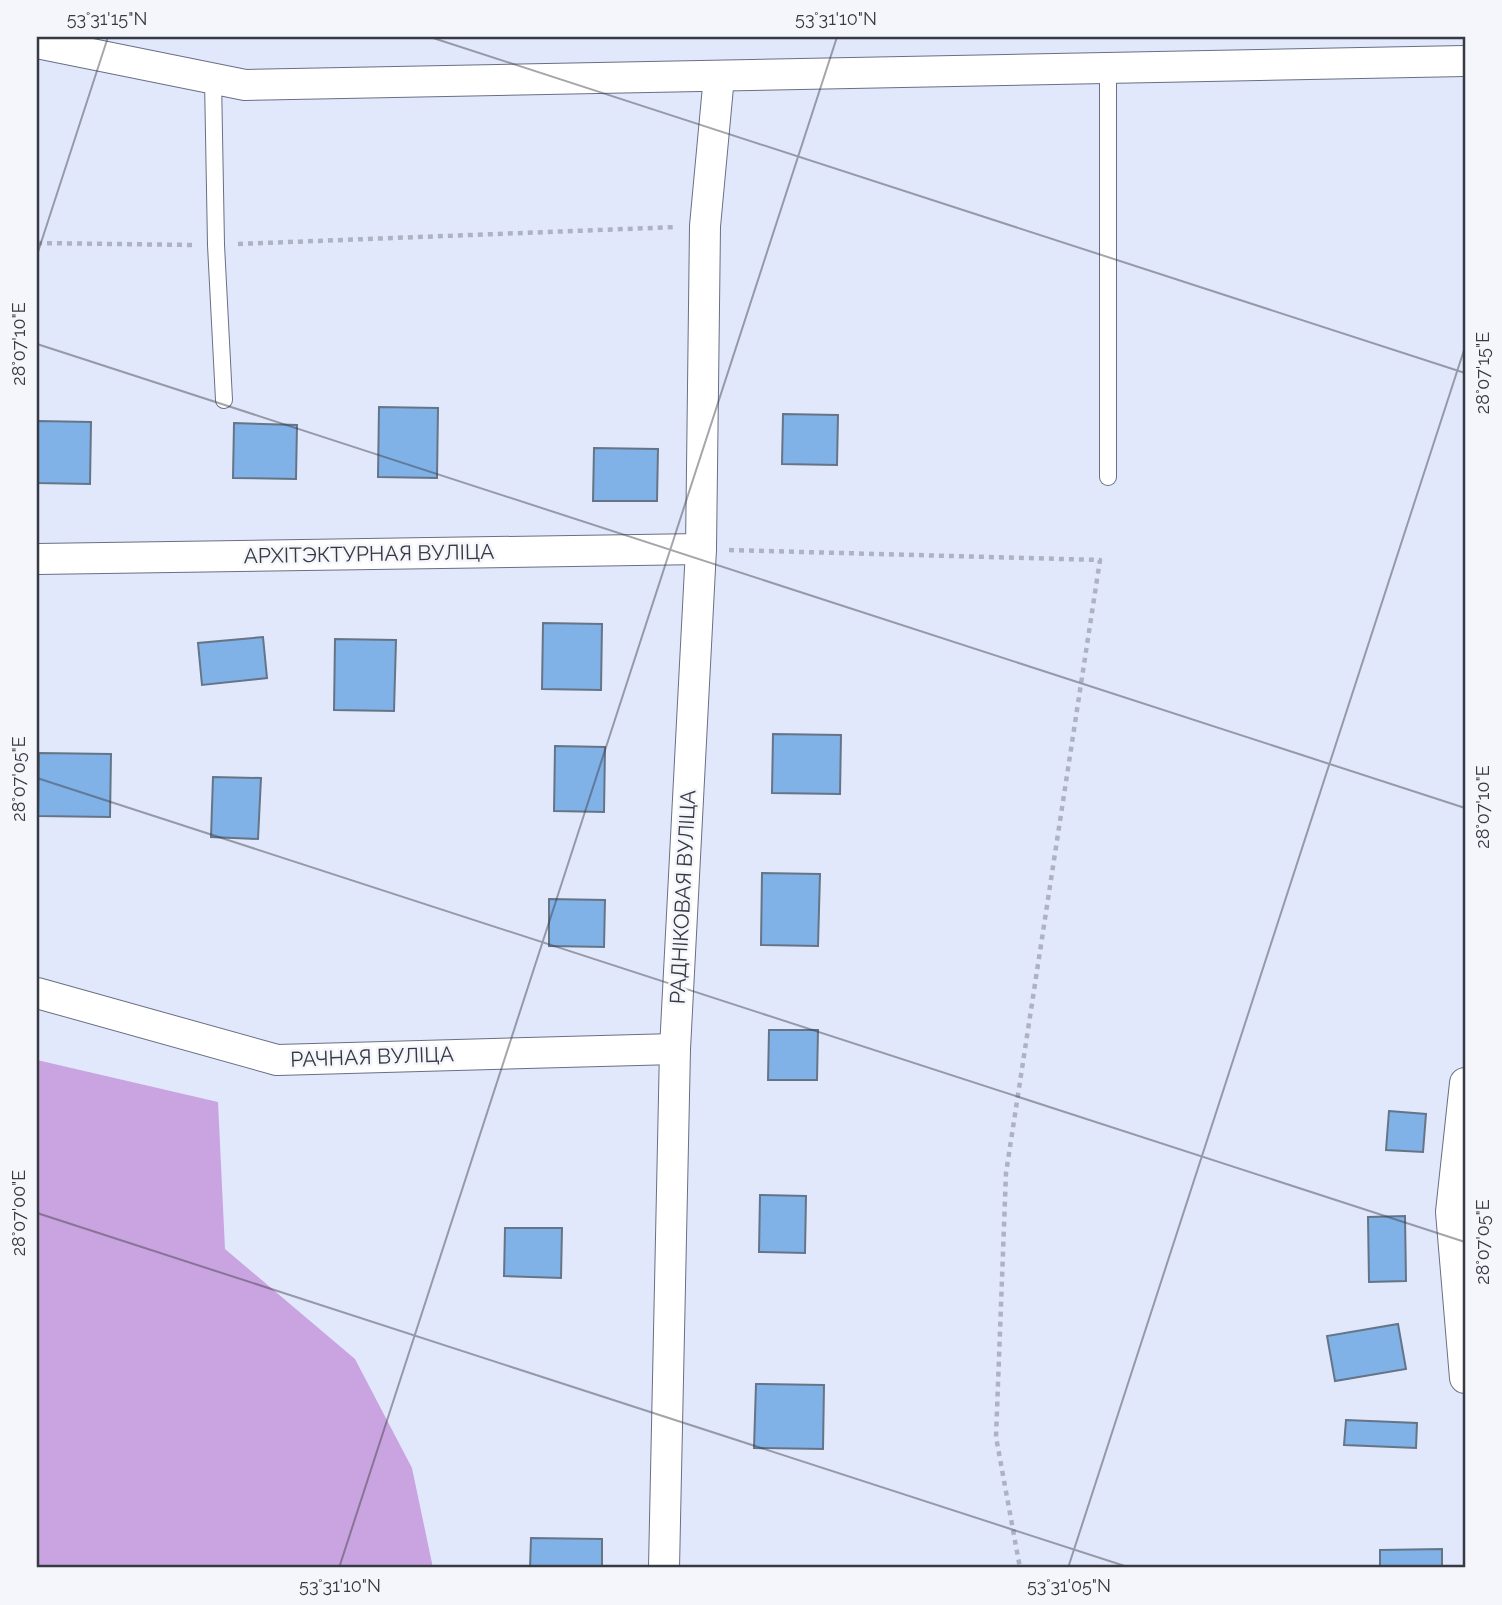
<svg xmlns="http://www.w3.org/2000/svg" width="1502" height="1605" font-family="Raleway,sans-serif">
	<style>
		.forest { fill: #caa4e0 }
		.building { fill: #80b1e7; stroke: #657587; stroke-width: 2 }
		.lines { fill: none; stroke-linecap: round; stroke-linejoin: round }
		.service-casing { stroke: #696f84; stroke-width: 18 }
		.minor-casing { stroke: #696f84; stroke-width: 32 }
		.path { stroke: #aeb3c3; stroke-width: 4.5; stroke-dasharray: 5 5; stroke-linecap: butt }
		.service { stroke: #fff; stroke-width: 16 }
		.minor { stroke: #fff; stroke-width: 30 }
		.ticks { fill: none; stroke: #373a43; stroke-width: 2; stroke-opacity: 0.45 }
		.labels { text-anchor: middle; stroke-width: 5; stroke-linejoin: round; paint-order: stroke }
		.street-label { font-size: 21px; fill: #373a43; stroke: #f4f6fb }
		.neatline { fill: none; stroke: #373a43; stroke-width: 2.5 }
		.ticks-label { font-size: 18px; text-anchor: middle; fill: #373a43 }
	</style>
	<rect width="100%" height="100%" fill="#e2e8fb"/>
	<polygon class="forest" points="37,1060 218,1102 225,1249 355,1359 412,1468 433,1568 37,1568"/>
	<g class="building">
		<polygon points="379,407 438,408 437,478 378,477"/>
		<polygon points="783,414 838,415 837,465 782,464"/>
		<polygon points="37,421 91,422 90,484 37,483"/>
		<polygon points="234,423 297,425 296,479 233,478"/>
		<polygon points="594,448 658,449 657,501 593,501"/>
		<polygon points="543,623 602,624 601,690 542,689"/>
		<polygon points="263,637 267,678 202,685 198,643"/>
		<polygon points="335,639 396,640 394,711 334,710"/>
		<polygon points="773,734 841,735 840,794 772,793"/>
		<polygon points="555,746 605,747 604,812 554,811"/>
		<polygon points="39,753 111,754 110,817 38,816"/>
		<polygon points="213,777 261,778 258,839 211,837"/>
		<polygon points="762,873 820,874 818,946 761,945"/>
		<polygon points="549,899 605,900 604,947 549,946"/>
		<polygon points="769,1030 818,1030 817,1080 768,1080"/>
		<polygon points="1389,1111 1426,1114 1423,1152 1386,1150"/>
		<polygon points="760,1195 806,1196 805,1253 759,1252"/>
		<polygon points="1405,1216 1406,1281 1369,1282 1368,1217"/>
		<polygon points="505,1228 562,1228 561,1278 504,1276"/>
		<polygon points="1398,1324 1406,1369 1335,1381 1327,1336"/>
		<polygon points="756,1384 824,1385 823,1449 754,1448"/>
		<polygon points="1346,1420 1417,1423 1416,1448 1344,1445"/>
		<polygon points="531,1538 602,1539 602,1568 530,1568"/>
		<polygon points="1442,1549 1442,1568 1380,1568 1380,1550"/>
	</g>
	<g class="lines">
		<g class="service-casing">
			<g id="service">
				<polyline points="213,79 216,245 224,400"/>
				<polyline points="1108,477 1108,68"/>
			</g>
		</g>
		<g class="minor-casing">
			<g id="minor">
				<polyline points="37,43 245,85 1465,61"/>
				<polyline points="37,559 701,549"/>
				<polyline points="37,993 277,1060 675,1049"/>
				<polyline points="1465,1083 1451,1212 1465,1378"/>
				<polyline points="664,1568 675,1049 701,549 705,226 719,76"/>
			</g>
		</g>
		<g class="path">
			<polyline points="37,243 194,245"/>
			<polyline points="238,244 677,227"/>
			<polyline points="729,550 1100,560 1006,1173 996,1437 1020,1568"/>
		</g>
		<use href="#service" class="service"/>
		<use href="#minor" class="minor"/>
	</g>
	<path class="ticks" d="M430,37L1465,373M37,255L108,37M37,344L1465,808M37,778L1465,1242M37,1213L1131,1568M339,1568L837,37M1068,1568L1465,347"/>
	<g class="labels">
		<g class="street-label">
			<text transform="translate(369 554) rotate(-1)" y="7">АРХІТЭКТУРНАЯ ВУЛІЦА</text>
			<text transform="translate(683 897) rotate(-87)" y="7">РАДНІКОВАЯ ВУЛІЦА</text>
			<text transform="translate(372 1057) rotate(-2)" y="7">РАЧНАЯ ВУЛІЦА</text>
		</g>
	</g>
	<rect width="1502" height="1605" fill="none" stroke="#f4f6fb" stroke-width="77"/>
	<rect x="38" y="38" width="1426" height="1528" class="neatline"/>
	<g class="ticks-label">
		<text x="107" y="25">53°31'15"N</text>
		<text x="836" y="25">53°31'10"N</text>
		<text transform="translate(19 344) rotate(-90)" y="6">28°07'10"E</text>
		<text transform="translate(1483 373) rotate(-90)" y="6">28°07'15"E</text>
		<text transform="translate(19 779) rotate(-90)" y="6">28°07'05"E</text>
		<text transform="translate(1483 807) rotate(-90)" y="6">28°07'10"E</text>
		<text transform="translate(19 1213) rotate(-90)" y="6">28°07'00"E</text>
		<text transform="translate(1483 1242) rotate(-90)" y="6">28°07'05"E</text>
		<text x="340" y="1592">53°31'10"N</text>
		<text x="1069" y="1592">53°31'05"N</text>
	</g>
</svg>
